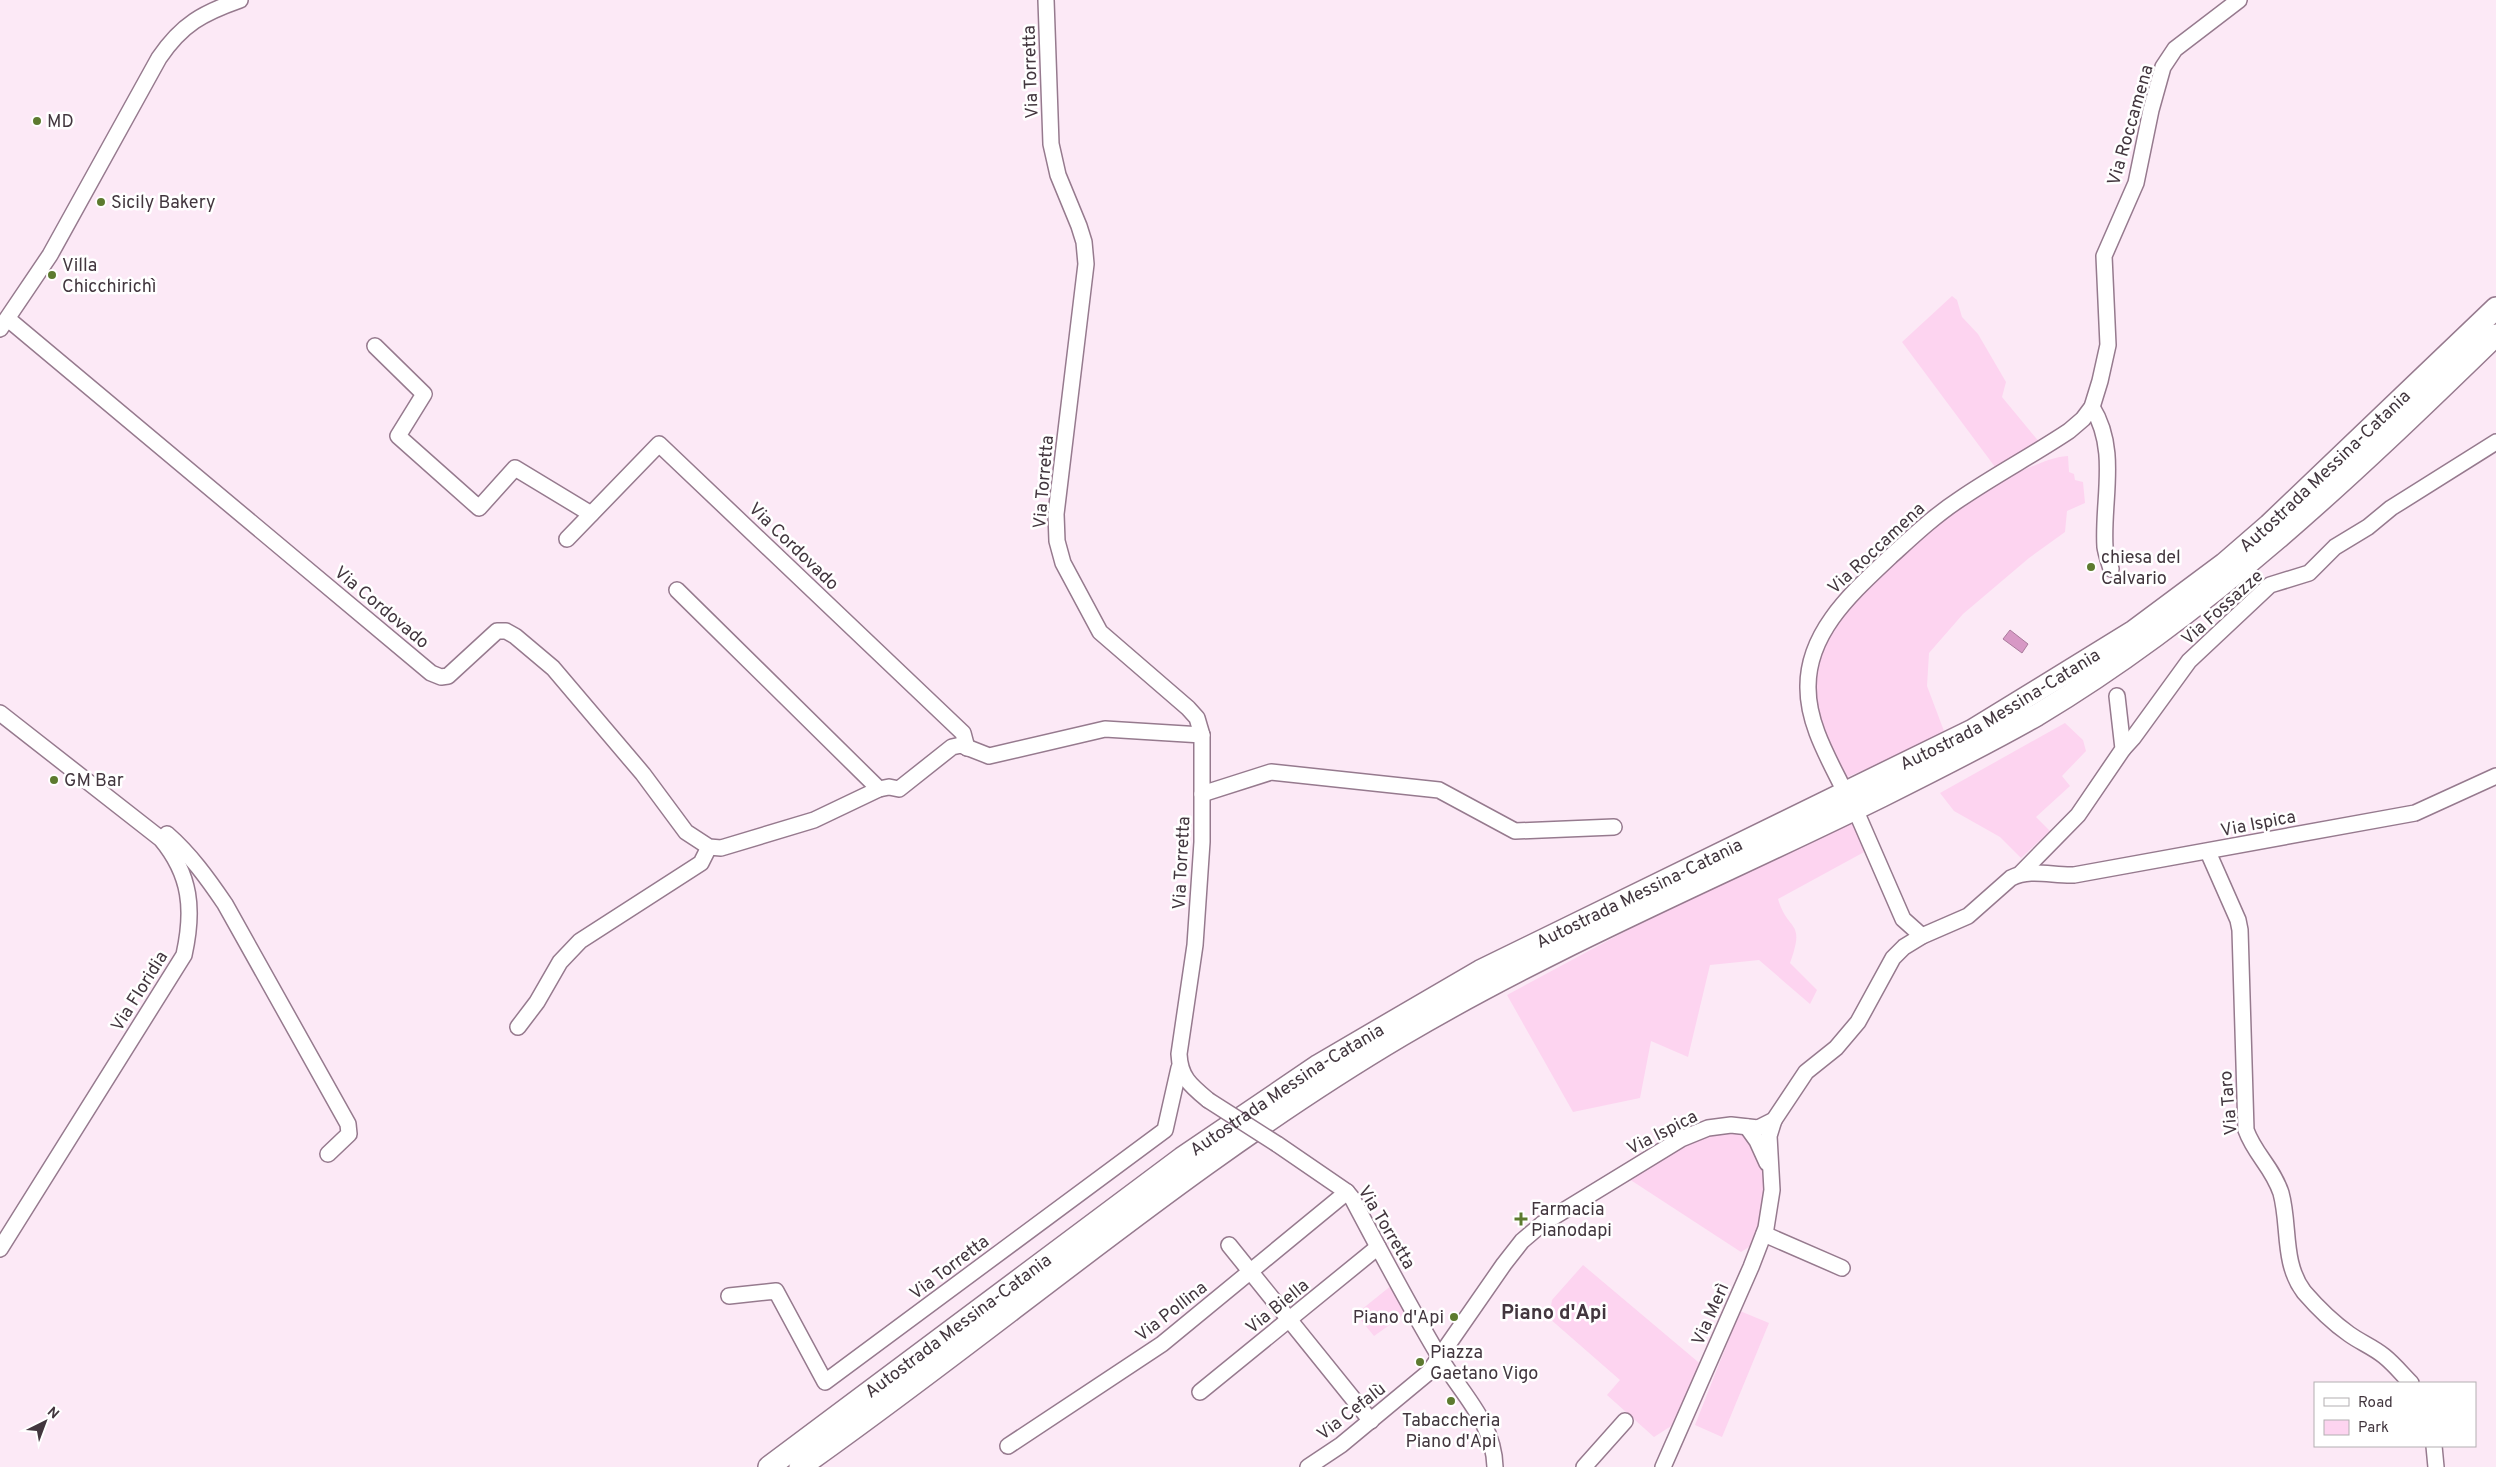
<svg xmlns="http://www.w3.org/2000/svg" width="2496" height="1467" font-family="Overpass,sans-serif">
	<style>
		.green { fill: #fdd4f0 }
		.water { fill: #d798c5; stroke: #aa7b9c }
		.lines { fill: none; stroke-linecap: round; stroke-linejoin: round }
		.minor-casing { stroke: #967a8e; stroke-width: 18 }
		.highway-casing { stroke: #967a8e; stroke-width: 24 }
		.minor { stroke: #fff; stroke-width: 15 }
		.highway { stroke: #fff; stroke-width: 21 }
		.minor-bridge-casing { stroke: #967a8e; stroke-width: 18; stroke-linecap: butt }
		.minor-bridge { stroke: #fff; stroke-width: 15 }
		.poi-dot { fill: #5d7a2f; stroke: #fff; stroke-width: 2 }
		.labels { text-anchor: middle; stroke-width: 5; stroke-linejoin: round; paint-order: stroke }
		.street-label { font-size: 18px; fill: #42363e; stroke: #fff }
		.poi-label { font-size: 18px; fill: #42363e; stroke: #fff; text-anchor: start }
		.quarter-label { font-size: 20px; font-weight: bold; fill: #42363e; stroke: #fff }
	</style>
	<rect width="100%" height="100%" fill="#fce9f6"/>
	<g class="green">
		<polygon points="1952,296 1957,300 1962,317 1978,334 2006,382 2002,397 2040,443 1998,471 1902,342"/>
		<path d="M2068,456L2069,472L2074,474L2075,480L2083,482L2085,503L2067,511L2065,532L2029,558L1963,614L1929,653L1927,686L1944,731L1907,752L1845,778C1829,746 1811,711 1815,674C1818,655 1828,633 1838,618C1846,605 1862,594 1873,583C1920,538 1967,494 2028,468C2041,463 2053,457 2068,456Z"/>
		<polygon points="2065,723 2083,740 2086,751 2062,776 2070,786 2036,817 2050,831 2021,858 2000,837 1954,811 1940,793"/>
		<path d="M1853,820L1866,851L1778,899C1788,933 1806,919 1790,963L1817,990L1810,1004L1759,960L1710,965L1688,1057L1651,1041L1640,1098L1573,1112L1507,995L1728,876Z"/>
		<polygon points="1715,1131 1745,1134 1766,1174 1768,1199 1755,1243 1741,1252 1626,1177 1673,1147"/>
		<polygon points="1583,1265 1704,1367 1679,1421 1654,1437 1607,1395 1620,1380 1549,1318 1552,1300"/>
		<polygon points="1392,1285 1408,1312 1374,1336 1356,1314"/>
		<polygon points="1740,1311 1769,1323 1722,1437 1695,1425"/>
	</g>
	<polygon class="water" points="2010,630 2028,644 2022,653 2003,639"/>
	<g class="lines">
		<g class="minor-casing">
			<g id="minor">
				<path d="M1046,0L1051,144L1058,175L1079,226L1084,242L1086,264L1056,514L1057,541L1063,563L1100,632L1188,708L1197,718L1202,735V842L1195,945L1179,1054C1180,1077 1190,1085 1208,1100"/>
				<polyline points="8,319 431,673 441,677 448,676 497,631 506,631 515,636 553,668 643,774 686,832 709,847 721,848 814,820 879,789 889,787 899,789 952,747 961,745 989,756 1105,729 1202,735"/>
				<path d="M0,329L50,255L159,58C182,24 203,13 240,0"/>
				<polyline points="375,346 424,394 398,436 479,508 515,468 591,514"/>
				<path d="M2092,407C2119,450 2102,500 2105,547C2106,554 2109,562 2111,569"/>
				<polyline points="567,539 659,444 963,733 967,748"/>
				<polyline points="677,590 879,789"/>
				<path d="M0,713L161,839C191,875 194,910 184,955L0,1249"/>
				<polyline points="2123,749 2133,738 2189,661 2270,585 2309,573 2335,547 2368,527 2391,508 2496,442"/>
				<path d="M1841,784C1826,754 1808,722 1808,688C1807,632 1853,592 1890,557C1912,537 1934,516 1960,499C1995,475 2033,455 2069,431L2083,419L2092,407L2100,381L2108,345L2104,256L2136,183L2151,110L2163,67L2175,49L2239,0"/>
				<polyline points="1202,794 1271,772 1439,790 1515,831 1614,827"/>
				<polyline points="1859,818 1903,919 1922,936"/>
				<path d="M167,834C190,854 208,879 225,904L348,1124L349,1134L328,1154"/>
				<path d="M2208,852L2238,920L2240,930L2246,1130C2255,1155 2272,1166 2281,1193C2290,1226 2282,1263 2304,1292C2317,1307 2332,1322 2349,1334C2360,1342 2373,1347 2384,1356C2394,1364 2402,1374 2411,1383"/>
				<polyline points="2020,874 2078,815 2123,749 2117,696"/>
				<polyline points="518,1027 537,1002 560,962 580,941 701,863 709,847"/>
				<polyline points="1747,1127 1757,1141 1767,1163"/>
				<path d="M1277,1144L1347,1192L1352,1198C1380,1251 1408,1304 1439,1356C1460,1392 1494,1422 1495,1467"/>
				<polyline points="1764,1234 1842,1268"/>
				<polyline points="1229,1245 1371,1421"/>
				<polyline points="729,1296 776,1291 825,1382 1165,1130 1179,1068"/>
				<polyline points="1200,1392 1378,1247"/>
				<polyline points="1008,1446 1162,1344 1347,1192"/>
				<polyline points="2434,1446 2436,1467"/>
				<path d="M1308,1467L1341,1445L1429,1372L1504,1264L1522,1241L1542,1224L1681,1139L1708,1128L1731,1125L1758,1128L1774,1120L1806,1072L1836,1048L1858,1022L1893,958L1904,947L1922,936L1968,916L2011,878C2030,868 2053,876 2074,875L2415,813L2496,776"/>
				<polyline points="1584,1467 1625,1421"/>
				<polyline points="1663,1467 1751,1267 1766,1228 1772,1190 1769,1136 1774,1120"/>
			</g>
		</g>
		<g class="highway-casing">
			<g id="highway">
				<path id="s1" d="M769,1467L1182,1158L1319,1065L1480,971L1973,730L2134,631L2224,564L2269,525L2496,308"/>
				<path d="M800,1467C1002,1325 1189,1161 1402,1035C1556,944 1722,875 1882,796C1934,770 1986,744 2037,715C2209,612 2353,474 2496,335"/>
			</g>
		</g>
		<use href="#minor" class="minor"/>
		<use href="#highway" class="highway"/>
		<g class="minor-bridge-casing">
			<polyline id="minor-bridge" points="1208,1100 1277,1144"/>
		</g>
		<use href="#minor-bridge" class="minor-bridge"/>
	</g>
	<g class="poi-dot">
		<circle cx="37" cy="121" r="5"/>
		<circle cx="101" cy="202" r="5"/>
		<circle cx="52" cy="275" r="5"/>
		<circle cx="2091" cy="567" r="5"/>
		<circle cx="54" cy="780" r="5"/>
		<path d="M1518.5 1211.5h5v5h5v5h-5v5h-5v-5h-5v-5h5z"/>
		<circle cx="1454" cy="1317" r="5"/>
		<circle cx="1420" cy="1362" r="5"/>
		<circle cx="1451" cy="1401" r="5"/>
	</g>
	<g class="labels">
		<g class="street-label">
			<text transform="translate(1030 72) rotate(-92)" y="6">Via Torretta</text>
			<text transform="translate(2130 125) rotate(-74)" y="6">Via Roccamena</text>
			<text dy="6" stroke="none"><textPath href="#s1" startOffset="1855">Autostrada Messina-Catania</textPath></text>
			<text transform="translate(1043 482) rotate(-85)" y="6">Via Torretta</text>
			<text transform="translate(794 546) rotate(44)" y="6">Via Cordovado</text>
			<text transform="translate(1876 548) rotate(-43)" y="6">Via Roccamena</text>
			<text transform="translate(382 607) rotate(40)" y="6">Via Cordovado</text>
			<text transform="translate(2222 607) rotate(-42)" y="6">Via Fossazze</text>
			<text dy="6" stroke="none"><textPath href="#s1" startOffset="1450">Autostrada Messina-Catania</textPath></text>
			<text transform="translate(2258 823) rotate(-11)" y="6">Via Ispica</text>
			<text transform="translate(1181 863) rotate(-87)" y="6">Via Torretta</text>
			<text dy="6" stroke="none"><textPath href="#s1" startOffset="1045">Autostrada Messina-Catania</textPath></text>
			<text transform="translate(139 991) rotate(-58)" y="6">Via Floridia</text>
			<text dy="6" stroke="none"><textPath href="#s1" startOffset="641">Autostrada Messina-Catania</textPath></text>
			<text transform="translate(2228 1103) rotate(-95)" y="6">Via Taro</text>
			<text transform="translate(1662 1132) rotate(-27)" y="6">Via Ispica</text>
			<text transform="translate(1387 1227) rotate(59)" y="6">Via Torretta</text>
			<text transform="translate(949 1267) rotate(-37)" y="6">Via Torretta</text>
			<text transform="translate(1277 1306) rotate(-39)" y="6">Via Biella</text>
			<text transform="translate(1171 1311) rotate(-38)" y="6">Via Pollina</text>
			<text transform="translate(1710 1314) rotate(-66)" y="6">Via Merì</text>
			<text dy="6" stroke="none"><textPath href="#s1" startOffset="236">Autostrada Messina-Catania</textPath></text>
			<text transform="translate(1351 1411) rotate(-38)" y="6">Via Cefalù</text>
		</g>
		<g class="poi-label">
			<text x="47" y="127">MD</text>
			<text x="111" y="208">Sicily Bakery</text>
			<text x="62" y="271">Villa<tspan x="62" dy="21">Chicchirichì</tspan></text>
			<text x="2101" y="563">chiesa del<tspan x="2101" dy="21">Calvario</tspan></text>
			<text x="64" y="786">GM Bar</text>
			<text x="1531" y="1215">Farmacia<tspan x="1531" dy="21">Pianodapi</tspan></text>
			<text x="1444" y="1323" text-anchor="end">Piano d'Api</text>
			<text x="1430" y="1358">Piazza<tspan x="1430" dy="21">Gaetano Vigo</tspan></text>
			<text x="1451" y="1426" text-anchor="middle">Tabaccheria<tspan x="1451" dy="21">Piano d'Api</tspan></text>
		</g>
		<g class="quarter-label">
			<text x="1554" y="1319">Piano d'Api</text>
		</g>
	</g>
	<rect x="2314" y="1382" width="162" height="65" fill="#ffffff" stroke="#b3afb2"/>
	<rect x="2324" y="1398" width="25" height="8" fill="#ffffff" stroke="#b3afb2"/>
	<text x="2358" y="1407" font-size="15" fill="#42363e">Road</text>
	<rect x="2324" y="1420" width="25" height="15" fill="#fdd4f0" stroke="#b3afb2"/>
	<text x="2358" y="1432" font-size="15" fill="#42363e">Park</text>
	<g transform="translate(45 1422) rotate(42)" stroke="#ffffff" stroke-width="4" paint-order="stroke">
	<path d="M0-4L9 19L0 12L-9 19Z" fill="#42363e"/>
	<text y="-8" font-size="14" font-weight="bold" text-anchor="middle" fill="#42363e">N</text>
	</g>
</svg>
